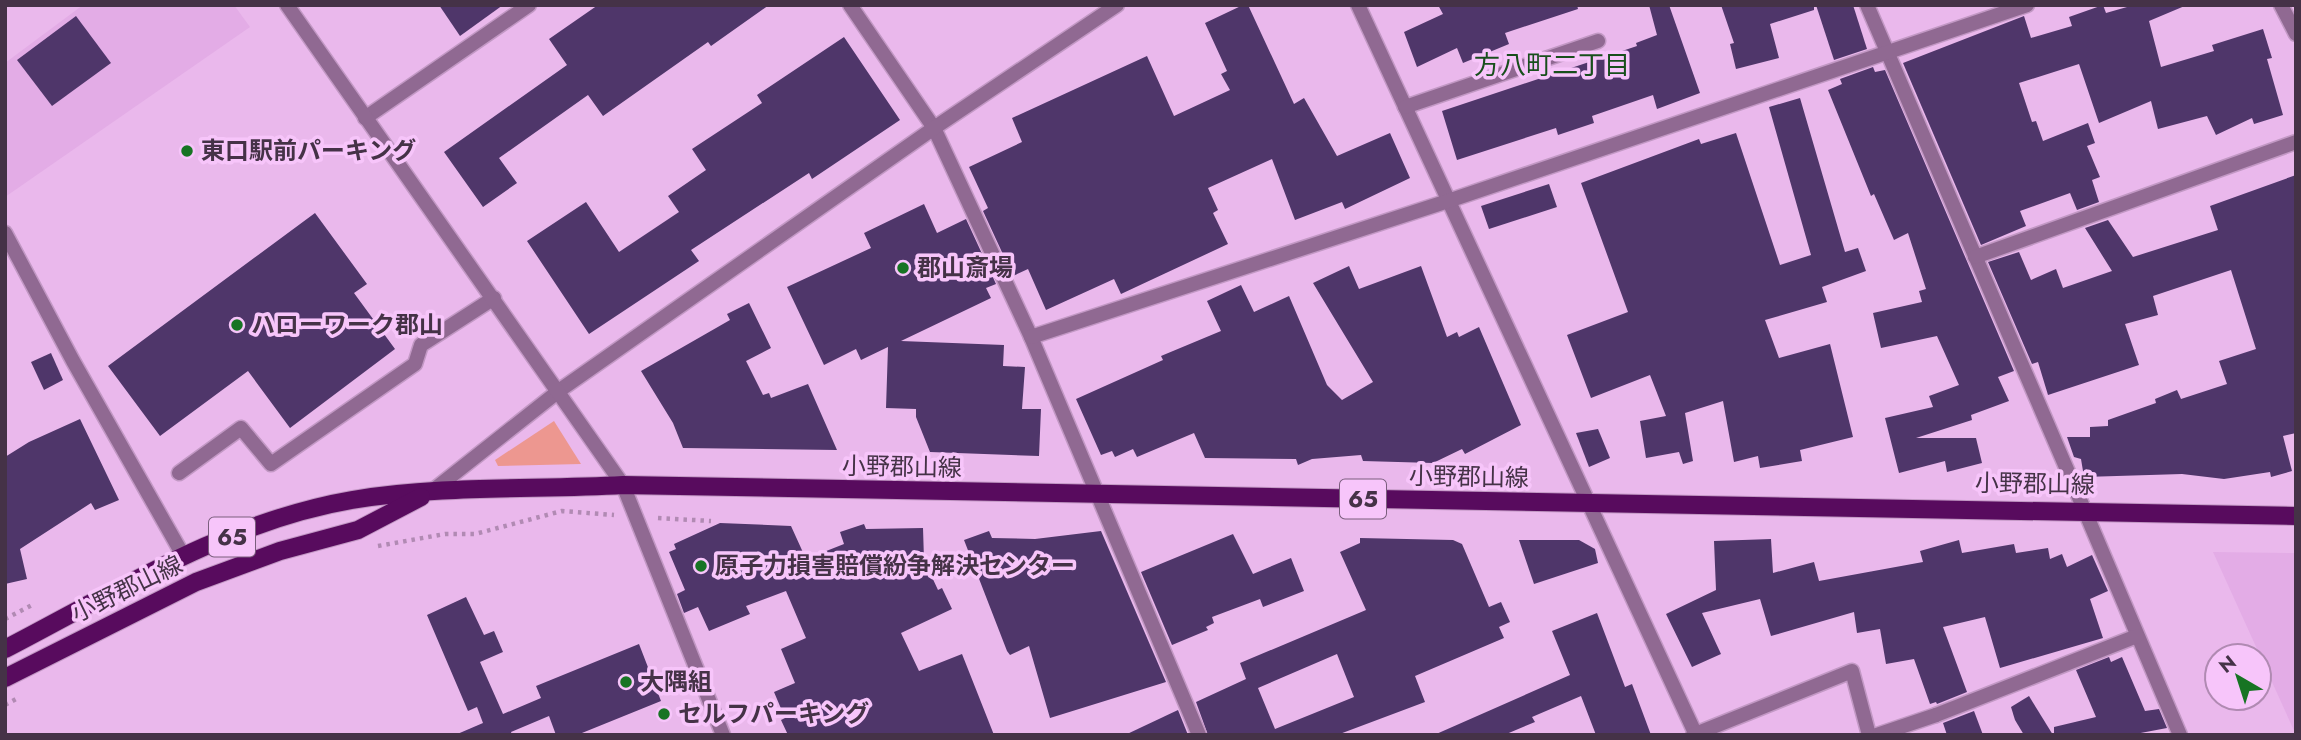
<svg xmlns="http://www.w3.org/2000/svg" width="2301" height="740" font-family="Jost,'Noto Sans JP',sans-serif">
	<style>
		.built { fill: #e3ace6 }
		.green { fill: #ed9790 }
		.building { fill: #4f366a; fill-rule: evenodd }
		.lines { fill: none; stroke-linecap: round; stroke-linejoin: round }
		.service-casing { stroke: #c298c4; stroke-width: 17 }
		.minor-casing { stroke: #c298c4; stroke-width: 17 }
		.tertiary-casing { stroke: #c298c4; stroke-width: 17 }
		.primary-casing { stroke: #c298c4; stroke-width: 20 }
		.path { stroke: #b18ab3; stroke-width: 4.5; stroke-dasharray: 3.5 5; stroke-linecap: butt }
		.service { stroke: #906992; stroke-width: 14 }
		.minor { stroke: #906992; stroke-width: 14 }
		.tertiary { stroke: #906992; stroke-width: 14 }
		.primary { stroke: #580b5e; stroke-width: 18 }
		.poi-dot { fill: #177423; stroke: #f7c5fa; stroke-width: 2.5 }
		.labels { text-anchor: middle; stroke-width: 7; stroke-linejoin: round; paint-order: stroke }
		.shield { fill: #f7c5fa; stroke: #7a5e7d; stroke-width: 2 }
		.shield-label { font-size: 23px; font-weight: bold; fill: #453247 }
		.poi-label { font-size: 24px; font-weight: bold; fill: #453247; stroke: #f7c5fa; text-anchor: start }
		.street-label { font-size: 24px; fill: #453247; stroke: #f7c5fa }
		.neighbourhood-label { font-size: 26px; fill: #184f1c; stroke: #f7c5fa }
	</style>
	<rect width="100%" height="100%" fill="#eab8ec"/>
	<g class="built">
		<polygon points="83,5 234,5 250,27 5,197 5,63"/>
		<polygon points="2213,552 2296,553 2296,735"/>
	</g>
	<polygon class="green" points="554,421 581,464 498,466 495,460"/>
	<g class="building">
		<polygon points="439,5 503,5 460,36"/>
		<polygon points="598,5 769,5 711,46 708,42 603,116 588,95 499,158 517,183 483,207 444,152 567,65 549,39"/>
		<polygon points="1243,5 1248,5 1294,104 1304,98 1337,156 1390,133 1410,178 1345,209 1342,202 1295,220 1272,159 1208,188 1218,210 1213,213 1228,244 1121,294 1114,279 1046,310 1028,269 1013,276 983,211 988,208 969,167 1022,142 1012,118 1147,56 1174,116 1230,90 1221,74 1227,71 1205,23"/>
		<polygon points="1438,5 1577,5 1578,9 1505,33 1509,44 1463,63 1457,48 1417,67 1404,32 1443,14"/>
		<polygon points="1649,5 1669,5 1700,93 1657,109 1653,95 1592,116 1594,123 1558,135 1556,128 1457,160 1442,111 1637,46 1636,43 1657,35"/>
		<polygon points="1721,5 1814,5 1814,10 1770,24 1779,58 1736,69 1730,44 1734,43"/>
		<polygon points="1816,5 1853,5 1867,49 1834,60"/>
		<polygon points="2103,5 2106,13 2134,5 2187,5 2149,21 2161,67 2214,51 2212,45 2263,29 2272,58 2267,59 2283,115 2254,124 2252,118 2216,135 2207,116 2158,129 2151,101 2099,123 2079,64 2019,83 2032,122 2036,121 2043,141 2088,123 2095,143 2087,146 2100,177 2092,180 2099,202 2077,210 2070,193 2020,211 2026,226 1981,245 1903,63 2024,16 2031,38 2072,26 2069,17"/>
		<polygon points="76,16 111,63 52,106 17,60"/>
		<polygon points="844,37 900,120 812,179 809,173 691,250 699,261 589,334 527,241 586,202 619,252 679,212 668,196 706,170 692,149 762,103 757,95"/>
		<polygon points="1873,67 1875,72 1885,70 2014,371 1998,377 2009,401 1971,415 1972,420 1916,438 1976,438 1982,463 1947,472 1945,461 1899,473 1885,418 1933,407 1929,396 1959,385 1937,336 1881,348 1873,313 1922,302 1919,291 1926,289 1908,233 1894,240 1874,194 1871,196 1828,90 1842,84 1840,79"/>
		<polygon points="1800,98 1845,252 1858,248 1866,271 1822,287 1827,302 1765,320 1779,358 1830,344 1853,437 1800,450 1802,461 1760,468 1758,456 1734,462 1723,401 1685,413 1693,461 1683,464 1679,452 1646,458 1640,421 1666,416 1650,375 1591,398 1567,335 1628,312 1581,183 1699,139 1701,144 1736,133 1780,265 1811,255 1769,107"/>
		<polygon points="2296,175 2296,433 2283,436 2292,471 2271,477 2270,472 2224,479 2182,474 2084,477 2081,459 2074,457 2067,437 2090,437 2090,427 2108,426 2108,420 2156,403 2155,399 2177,390 2181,399 2227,384 2219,361 2256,349 2231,270 2153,296 2158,315 2125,324 2139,365 2048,395 2038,362 2032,364 1988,262 2019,252 2031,280 2056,269 2063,288 2112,271 2085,228 2108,220 2133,257 2218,230 2210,206"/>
		<polygon points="1549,184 1557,207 1489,229 1481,206"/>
		<polygon points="924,204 937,233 966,219 996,284 986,288 991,298 901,341 1004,345 1003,366 1025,367 1022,409 1041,409 1039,456 930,452 916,417 916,409 886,408 888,347 861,360 856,349 824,365 787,287 871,248 864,233"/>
		<polygon points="315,213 367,284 354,293 395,349 290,428 248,371 160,436 108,366"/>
		<polygon points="1349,266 1359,289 1421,266 1447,337 1457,332 1459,337 1479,327 1521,425 1465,454 1462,449 1433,463 1363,461 1361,455 1312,459 1298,465 1296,459 1205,458 1194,433 1137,457 1133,449 1115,457 1112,451 1101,455 1076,399 1163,360 1161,356 1221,331 1207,301 1241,285 1254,312 1289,296 1327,385 1342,400 1373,382 1313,283"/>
		<polygon points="749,303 771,348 746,361 763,395 769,393 771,398 808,384 837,450 683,448 673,423 641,371 730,320 727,314"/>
		<polygon points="51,353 63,380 44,390 31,362"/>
		<polygon points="80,419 119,500 95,510 91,503 20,549 27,579 5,584 5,457 29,442"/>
		<polygon points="1598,429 1610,458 1589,467 1576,433"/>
		<polygon points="720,523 791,526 806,559 844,544 840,532 864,524 866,529 923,528 924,560 938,590 942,588 952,609 901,633 919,671 962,654 994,735 788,735 781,720 785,718 774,692 795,683 781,649 806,638 786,591 746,606 750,614 709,631 698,607 684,613 677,594 685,590 669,552 676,549 674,544"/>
		<polygon points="989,531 992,538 1035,539 1101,531 1166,682 1050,718 1029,646 1010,655 1007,651 964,540"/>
		<polygon points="1233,534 1253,574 1291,558 1304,591 1263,607 1260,599 1212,617 1214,623 1206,627 1208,630 1172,645 1141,572"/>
		<path d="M1360,538L1453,540L1462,544L1489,607L1501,602L1510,622L1499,627L1504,638L1415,676L1425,702L1337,735H1208L1196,702L1246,679L1240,663L1366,610L1340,552L1360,543ZM1337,654L1354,697L1275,729L1258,688Z"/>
		<polygon points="1771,539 1773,573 1814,562 1819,581 1923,562 1920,551 1959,540 1962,553 2014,544 2016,553 2048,548 2050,559 2062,554 2067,567 2092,555 2108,591 2090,599 2103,638 2000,668 1985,617 1943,627 1967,692 1937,704 1936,702 1930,704 1914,659 1886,664 1880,629 1857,633 1854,612 1771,636 1760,599 1702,613 1721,654 1692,667 1666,614 1716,590 1714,541"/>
		<polygon points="1519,540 1579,540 1595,549 1598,563 1534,584"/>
		<polygon points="466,597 484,635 494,631 503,652 480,662 503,714 541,698 536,686 639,644 661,701 577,735 556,735 549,716 511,732 512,735 455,735 483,723 477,707 468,711 427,615"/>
		<polygon points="1597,613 1625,687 1632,684 1651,735 1596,735 1581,696 1532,717 1535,722 1504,735 1434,735 1570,675 1552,631"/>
		<polygon points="2109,657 2111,662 2122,657 2145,711 2159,709 2167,728 2130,735 2054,735 2054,727 2096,717 2076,670"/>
		<polygon points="2029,696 2053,735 2024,735 2015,720 2011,707"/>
		<polygon points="1178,710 1188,735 1125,735"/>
		<polygon points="1974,711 1983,735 1947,735 1943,723"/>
	</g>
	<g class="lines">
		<g class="service-casing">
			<g id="service">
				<polyline points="179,473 241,428 271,464 415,364 421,345 494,298"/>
				<polyline points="2084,509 2180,735"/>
				<polyline points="1936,715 2137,636"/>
			</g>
		</g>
		<g class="minor-casing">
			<g id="minor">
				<polyline points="850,5 934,128 1031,337 1199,735"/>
				<polyline points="1358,5 1696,735"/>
				<polyline points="1867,5 2084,509"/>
				<polyline points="1405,107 1598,41"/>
				<polyline points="365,118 529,5"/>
				<polyline points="5,233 73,361 184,557"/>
				<polyline points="1975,257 2296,142"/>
				<polyline points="1031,337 1448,201 2027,5"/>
				<polyline points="623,485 723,735"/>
				<polyline points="431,492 560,390 934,128 1117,5"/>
				<polyline points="1693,735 1852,671 1869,735"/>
				<polyline points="1877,735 1936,715"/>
			</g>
		</g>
		<g class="tertiary-casing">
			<g id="tertiary">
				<polyline points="287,5 623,485"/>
				<polyline points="2281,5 2296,34"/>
			</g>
		</g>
		<g class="primary-casing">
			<g id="primary">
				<path d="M5,649C115,592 228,521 352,500C441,485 534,490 623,485L2296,516"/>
				<polyline points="5,678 196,582 280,551 358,530 421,497"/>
			</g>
		</g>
		<g class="path">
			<polyline points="658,518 711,521"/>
			<polyline points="378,546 445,534 475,534 562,511 614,515"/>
			<polyline points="5,619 34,604"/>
			<polyline points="5,705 20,697"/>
		</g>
		<use href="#service" class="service"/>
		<use href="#minor" class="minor"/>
		<use href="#tertiary" class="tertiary"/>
		<use href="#primary" class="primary"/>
	</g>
	<g class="poi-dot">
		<circle cx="187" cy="151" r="7"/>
		<circle cx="903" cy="268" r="7"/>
		<circle cx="237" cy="325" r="7"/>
		<circle cx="701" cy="566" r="7"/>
		<circle cx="626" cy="682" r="7"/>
		<circle cx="664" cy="714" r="7"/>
	</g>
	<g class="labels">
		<g class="shield">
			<rect x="1340" y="479.5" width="46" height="39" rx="5"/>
			<rect x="209" y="517.5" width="46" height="39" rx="5"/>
		</g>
		<g class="shield-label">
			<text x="1363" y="507">65</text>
			<text x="232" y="545">65</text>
		</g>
		<g class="poi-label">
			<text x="201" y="159">東口駅前パーキング</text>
			<text x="917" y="276">郡山斎場</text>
			<text x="251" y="333">ハローワーク郡山</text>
			<text x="715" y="574">原子力損害賠償紛争解決センター</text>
			<text x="640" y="690">大隅組</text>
			<text x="678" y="722">セルフパーキング</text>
		</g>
		<g class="street-label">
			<text transform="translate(902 467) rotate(1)" y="8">小野郡山線</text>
			<text transform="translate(1469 477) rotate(1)" y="8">小野郡山線</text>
			<text transform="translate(2035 484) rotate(1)" y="8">小野郡山線</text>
			<text transform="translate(127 589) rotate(-26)" y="8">小野郡山線</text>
		</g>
		<g class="neighbourhood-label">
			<text x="1552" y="74">方八町二丁目</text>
		</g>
	</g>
	<rect width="2301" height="740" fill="none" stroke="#453247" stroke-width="14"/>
	<g transform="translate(2238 677) rotate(321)"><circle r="33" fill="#f7c5fa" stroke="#b08ab2" stroke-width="2"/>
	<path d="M0-5L12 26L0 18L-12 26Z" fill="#177423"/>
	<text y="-10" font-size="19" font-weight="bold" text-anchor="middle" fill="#453247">N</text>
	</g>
</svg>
